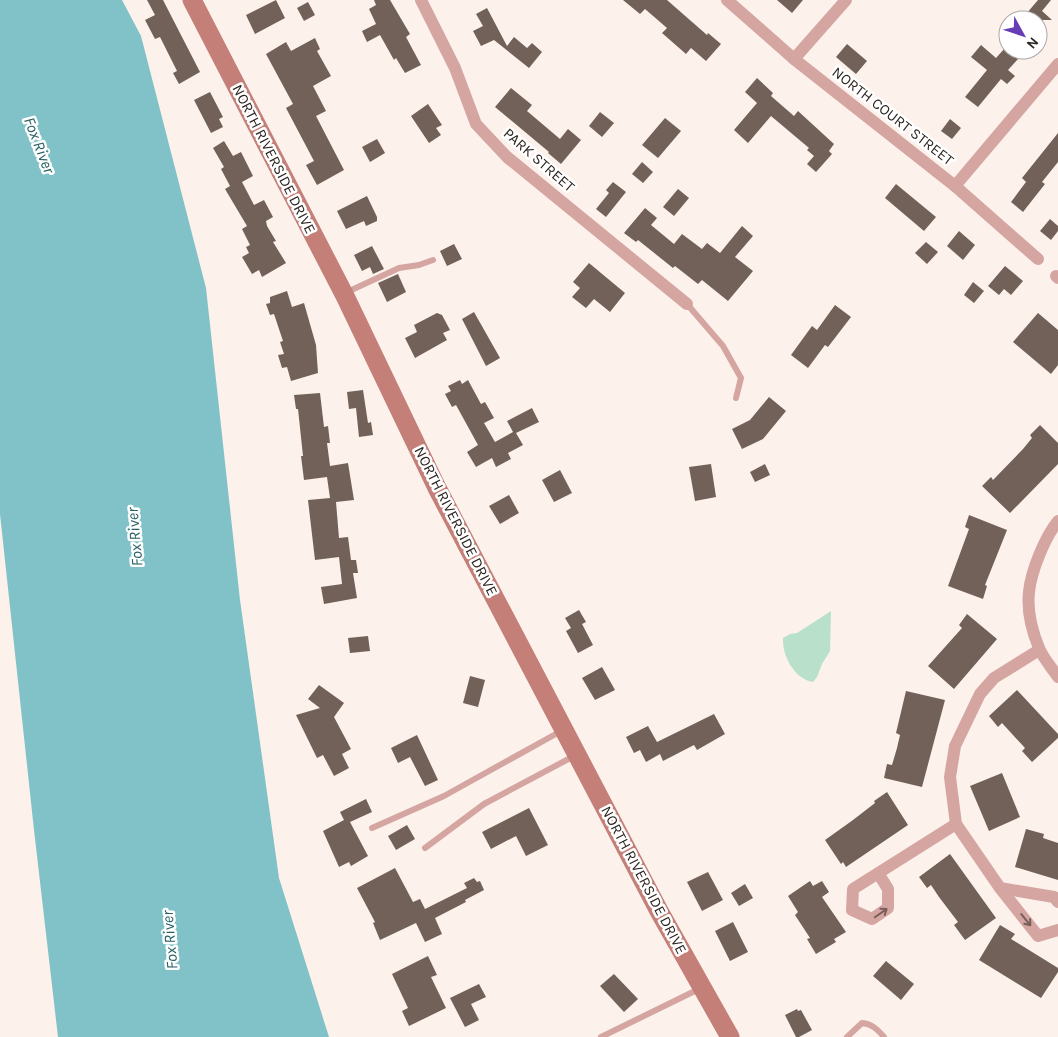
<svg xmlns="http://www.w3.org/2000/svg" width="1058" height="1037" font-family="Karla,sans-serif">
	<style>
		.green { fill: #b8e0ca }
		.water { fill: #80c2c7 }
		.building { fill: #726159 }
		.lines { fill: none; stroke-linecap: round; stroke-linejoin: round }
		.lane { stroke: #d5a6a1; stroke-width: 6 }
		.street { stroke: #d5a6a1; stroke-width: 12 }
		.secondary { stroke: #c37f78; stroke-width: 19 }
		.oneway { stroke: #785f5b }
		.labels { text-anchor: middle; stroke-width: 5; stroke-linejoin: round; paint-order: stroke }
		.street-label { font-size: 15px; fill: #2c2521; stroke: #fff }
		.water-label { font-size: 16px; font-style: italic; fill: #275f62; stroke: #fff }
	</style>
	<rect width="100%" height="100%" fill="#fdf1eb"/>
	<path class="green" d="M831,611L830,651L822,664L817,677L813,682C794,679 782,655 783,638L790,634L797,633Z"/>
	<polygon class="water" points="0,0 122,0 141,36 206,288 240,600 279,878 329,1037 58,1037 34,830 0,514"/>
	<g class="building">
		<polygon points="147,0 163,0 200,72 179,84 173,73 177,71 160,37 155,39 145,20 155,15"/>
		<polygon points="276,0 285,18 255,34 246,15"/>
		<polygon points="374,0 390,0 410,34 406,37 421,65 405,73 396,58 394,60 380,35 367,42 362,31 376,24 369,9 376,5"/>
		<polygon points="623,0 667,0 707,35 708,33 721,44 706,61 691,48 686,54 662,33 667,28 645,9 640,14"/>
		<polygon points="777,0 803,0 792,13"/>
		<polygon points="1038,0 1051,0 1042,11 1052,20 1021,20"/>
		<polygon points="308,2 315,15 304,21 297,8"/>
		<polygon points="487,8 507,46 514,37 527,48 532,43 542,52 529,68 494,40 481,46 473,31 483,26 476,14"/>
		<polygon points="315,38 320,49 317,51 331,76 313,86 326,111 316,116 344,170 317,185 306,165 314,161 286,108 293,104 266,54 286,42 291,51"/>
		<polygon points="847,44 867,61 856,74 836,57"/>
		<polygon points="981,45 996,58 1005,48 1018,59 1008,70 1015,76 1007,84 1001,79 978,107 965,97 987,70 971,57"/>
		<polygon points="757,78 773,93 771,96 794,116 798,111 834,144 829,151 832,154 816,172 807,164 814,156 807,150 809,148 771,116 748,143 734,130 757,103 745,92"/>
		<polygon points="511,88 532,105 527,111 560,139 568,129 581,140 561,164 548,153 549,152 495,107"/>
		<polygon points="210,92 223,117 219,119 223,127 211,133 194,100"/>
		<polygon points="428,104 442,125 436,128 441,135 429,143 411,116"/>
		<polygon points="600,112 614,123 602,137 589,126"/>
		<polygon points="665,118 681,131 658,158 642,145"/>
		<polygon points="950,119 961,128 952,139 941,131"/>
		<polygon points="1058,133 1058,162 1042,182 1045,184 1023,212 1011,202 1026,182 1022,178"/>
		<polygon points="377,139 385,153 370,162 362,147"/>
		<polygon points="224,141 233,156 241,152 253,176 242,182 254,205 264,200 273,217 266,221 267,226 276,241 273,242 286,263 262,277 259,270 252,274 242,257 249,253 246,247 250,245 242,229 247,226 225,189 230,186 221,169 224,167 213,148"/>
		<polygon points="642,162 653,172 643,183 632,174"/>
		<polygon points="613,182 626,192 606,217 596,209 609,193 606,190"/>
		<polygon points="896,184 936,217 924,231 885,198"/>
		<polygon points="678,189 689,198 674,216 663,207"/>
		<polygon points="367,196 377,217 377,221 366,226 364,221 346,229 337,211"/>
		<polygon points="645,208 657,218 651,225 674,244 682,234 702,249 707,243 720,253 742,226 753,236 735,257 753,271 728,301 702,280 698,284 675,266 673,268 638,240 636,242 624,233"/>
		<polygon points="1050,219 1058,226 1058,231 1051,240 1040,231"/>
		<polygon points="959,231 975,245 963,260 947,246"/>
		<polygon points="926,242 938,252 927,264 915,253"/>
		<polygon points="454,244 462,259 447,266 440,251"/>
		<polygon points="372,246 384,269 373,274 370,267 362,271 354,255"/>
		<polygon points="589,263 625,293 610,312 594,299 586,308 572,297 580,288 573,282"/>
		<polygon points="1005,266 1023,281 1011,295 1004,289 999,295 988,286"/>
		<polygon points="398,274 406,292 387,302 378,283"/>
		<polygon points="973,282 984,291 974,303 964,295"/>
		<polygon points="287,291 292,307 304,303 316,345 318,373 291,381 287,367 282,368 278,355 284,354 280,342 283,341 274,314 270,315 266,304 270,303 270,297"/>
		<polygon points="835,305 851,317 828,347 825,345 808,368 791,355 812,326 817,330"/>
		<polygon points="474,312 500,358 486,366 462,319"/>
		<polygon points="437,313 442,315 450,330 443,333 447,340 415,358 405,338 417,332 414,325"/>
		<polygon points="1038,313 1058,330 1058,365 1051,374 1013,342"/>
		<polygon points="460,380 462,384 468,380 481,404 485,402 494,418 484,423 495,442 513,432 507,421 532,408 539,422 516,433 523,445 508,453 511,459 496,467 492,458 476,467 467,452 478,445 456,405 452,407 445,394 451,391 448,386"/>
		<polygon points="363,390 368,423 371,422 373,435 359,437 356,408 349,409 347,392"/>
		<polygon points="320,393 324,427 328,426 330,443 327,443 330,466 348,463 354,500 336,502 339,538 348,537 351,560 356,560 358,573 353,573 357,598 324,604 321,587 342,584 339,557 315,560 308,500 330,498 327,477 304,480 301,456 303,456 298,409 296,409 294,395"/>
		<polygon points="769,397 786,411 763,439 742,449 732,429 750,420"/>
		<polygon points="1040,425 1058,443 1058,464 1010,513 982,486 991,477 993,480 1023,449 1032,438 1030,435"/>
		<polygon points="711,464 716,497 695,501 689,467"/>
		<polygon points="765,464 770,475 755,482 750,472"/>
		<polygon points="560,470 572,493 554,502 542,480"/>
		<polygon points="509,495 519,513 500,524 489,506"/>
		<polygon points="969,515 1007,530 985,585 987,586 983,599 948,586 969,529 965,527"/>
		<polygon points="579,610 586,622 582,624 593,645 578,653 566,631 571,628 565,618"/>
		<polygon points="967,614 997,639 954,689 928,666 962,628 959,625"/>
		<polygon points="368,636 370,651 350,653 348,638"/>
		<polygon points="602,667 615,690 595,700 582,678"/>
		<polygon points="470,676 485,680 478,707 463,703"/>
		<polygon points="319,685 344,703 334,717 351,749 342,754 349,768 334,776 323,755 317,758 296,715 320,708 308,699"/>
		<polygon points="1017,690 1058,734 1058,738 1032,762 1022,751 1025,748 1002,723 998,727 989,716"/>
		<polygon points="906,691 945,700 922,787 884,778 887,764 892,765 897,748 900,735 896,733"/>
		<polygon points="714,714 725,734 697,750 694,745 663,761 660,754 646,762 640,750 634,753 626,737 648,726 657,742"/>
		<polygon points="417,735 438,780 425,786 410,757 398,763 391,748"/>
		<polygon points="1002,773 1020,817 989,831 970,786"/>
		<polygon points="887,792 908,825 846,867 843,862 841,864 825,840 853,820 875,803 874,801"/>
		<polygon points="366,799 372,812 350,822 368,856 351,866 349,862 339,867 323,831 344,820 340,812"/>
		<polygon points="529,808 548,845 526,856 516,836 491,849 482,832"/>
		<polygon points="407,825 415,839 396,850 388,836"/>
		<polygon points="1026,829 1044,834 1043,838 1058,843 1058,880 1015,867"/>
		<polygon points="950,854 996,918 965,940 954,925 958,922 939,897 931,885 927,888 919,877"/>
		<polygon points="395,868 413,902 420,899 425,909 467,888 464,883 474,878 477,882 480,881 484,890 465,900 466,902 435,918 442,934 425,942 416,923 380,940 373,923 375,922 357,888"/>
		<polygon points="708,872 723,900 702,911 687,882"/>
		<polygon points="810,881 813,886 822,881 829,892 822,897 846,932 834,939 836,942 816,954 807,939 810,938 795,915 798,912 788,896"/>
		<polygon points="745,884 753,898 739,906 731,893"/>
		<polygon points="733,922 748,952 730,961 715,931"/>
		<polygon points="1000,925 1015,934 1011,939 1058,968 1058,972 1041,998 979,960"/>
		<polygon points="428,956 437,975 431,977 446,1008 409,1026 402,1011 408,1008 392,974"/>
		<polygon points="886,961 914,984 901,1000 873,976"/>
		<polygon points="614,974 638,999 624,1012 600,986"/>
		<polygon points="479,984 486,997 471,1004 479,1020 465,1027 450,998"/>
		<polygon points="797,1009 798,1011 801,1010 812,1030 799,1037 796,1037 785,1015"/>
	</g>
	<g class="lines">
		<g class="lane">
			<polyline points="345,293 399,268 419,265 433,260"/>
			<polyline points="687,304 723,346 741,378 736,398"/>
			<polyline points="372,828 444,796 563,730"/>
			<polyline points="425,848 484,804 576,755"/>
			<polyline points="601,1037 701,988"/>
			<path d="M847,1037L862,1023C872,1024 877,1029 884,1037"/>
		</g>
		<g class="street">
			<polyline points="421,0 455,68 476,124 507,157 687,304"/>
			<polyline points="727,0 794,59 955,186 1038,259"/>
			<polyline points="794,59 846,0"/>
			<polyline points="955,186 1058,64"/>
			<polyline points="1056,276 1058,278"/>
			<path d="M1058,521C1045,537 1031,571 1029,592C1027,610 1032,631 1039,648C1043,658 1052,668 1058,677"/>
			<polyline points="1039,650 994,678 980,694 955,746 950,777 956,824 1000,888 1038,936 1058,930"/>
			<polyline points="878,873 888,889 888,908 872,919 852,910 853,889 956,824"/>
			<polyline points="1000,888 1054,897 1058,902"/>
		</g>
		<polyline class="secondary" points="192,0 345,296 437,488 659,911 730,1037"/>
	</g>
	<defs><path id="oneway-shaft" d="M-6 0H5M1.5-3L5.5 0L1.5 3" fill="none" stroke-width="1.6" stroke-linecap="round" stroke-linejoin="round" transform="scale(1.25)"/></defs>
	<g class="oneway">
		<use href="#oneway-shaft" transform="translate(881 913) rotate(-35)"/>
		<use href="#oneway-shaft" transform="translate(1026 920) rotate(51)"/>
	</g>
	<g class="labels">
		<g class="street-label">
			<text transform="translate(893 116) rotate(38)" y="5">NORTH COURT STREET</text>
			<text transform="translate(274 159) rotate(63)" y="5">NORTH RIVERSIDE DRIVE</text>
			<text transform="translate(539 160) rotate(41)" y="5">PARK STREET</text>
			<text transform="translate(456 521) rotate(63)" y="5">NORTH RIVERSIDE DRIVE</text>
			<text transform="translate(644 880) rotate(62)" y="5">NORTH RIVERSIDE DRIVE</text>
		</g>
		<g class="water-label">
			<text transform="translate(40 145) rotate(69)" y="6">Fox River</text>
			<text transform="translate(134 537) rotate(-95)" y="6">Fox River</text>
			<text transform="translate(169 940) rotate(-95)" y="6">Fox River</text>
		</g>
	</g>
	<g transform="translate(1023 35) rotate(130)"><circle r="24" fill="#ffffff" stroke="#aba8a6"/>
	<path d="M0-4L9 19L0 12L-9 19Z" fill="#663db5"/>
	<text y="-8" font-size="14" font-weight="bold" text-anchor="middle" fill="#2c2521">N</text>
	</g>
</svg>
